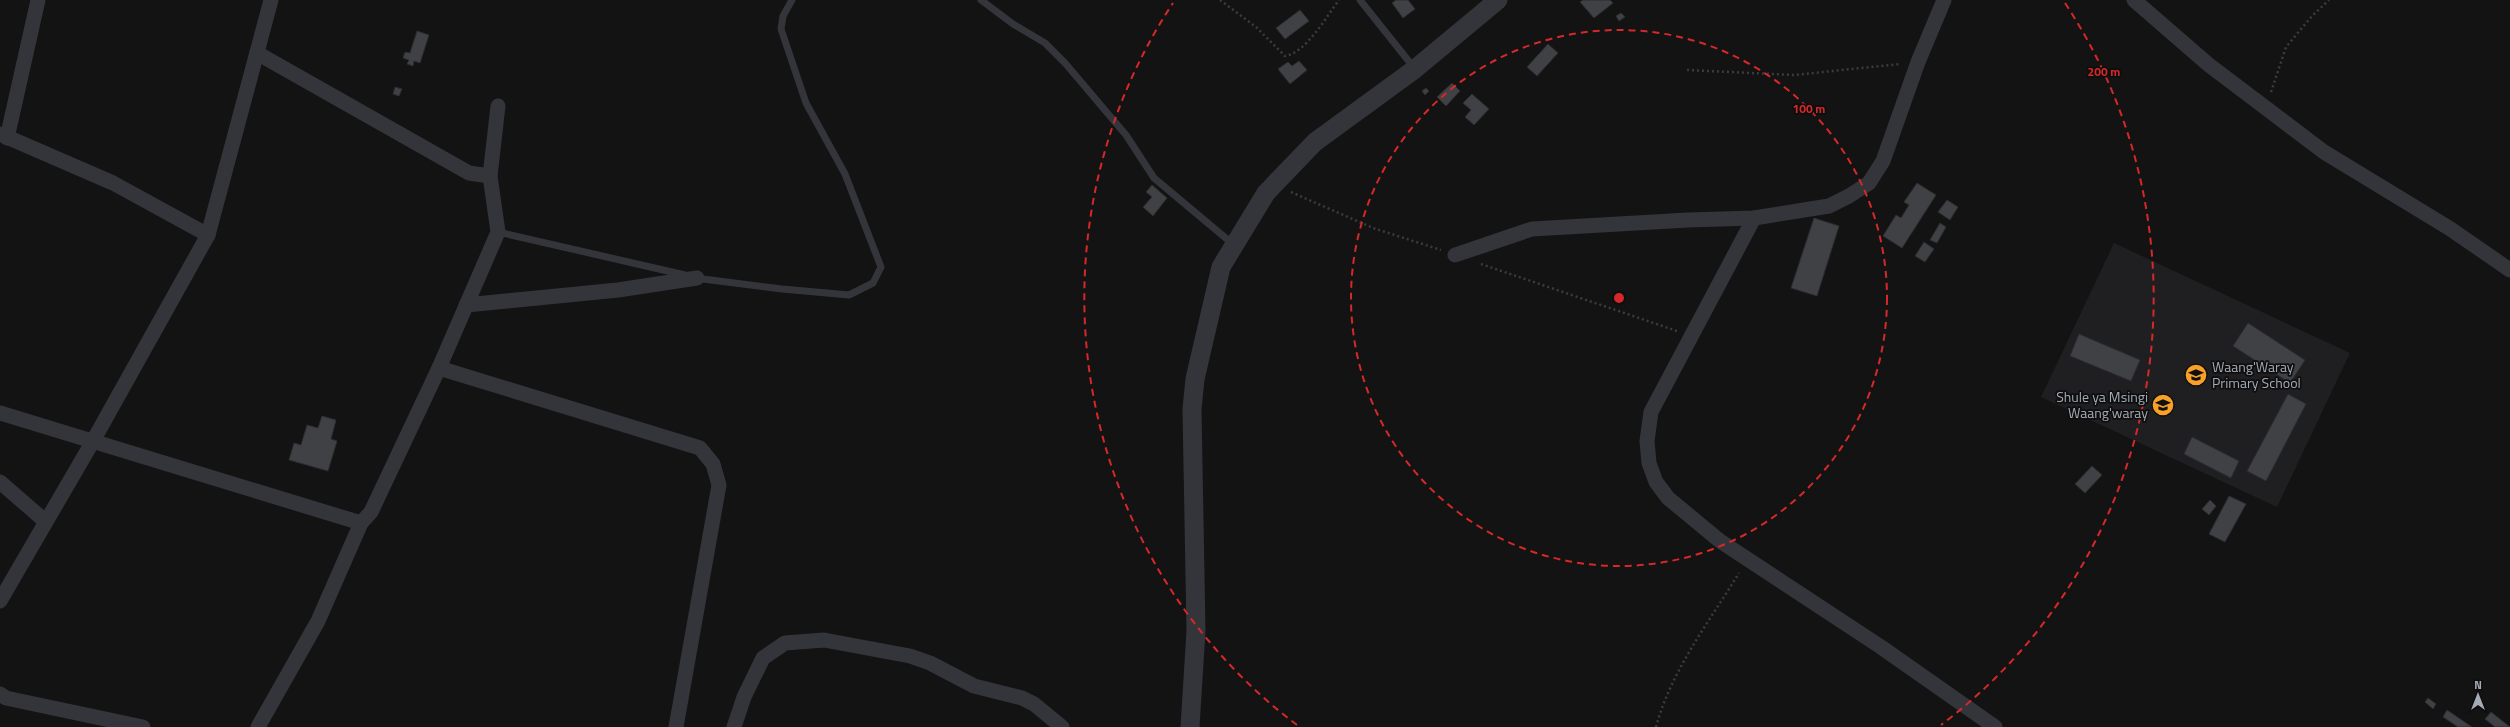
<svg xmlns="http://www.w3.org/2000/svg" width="2510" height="727" font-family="'Titillium Web',sans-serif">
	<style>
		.built { fill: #1f1f21 }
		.building { fill: #3f4144; stroke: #2d2d31 }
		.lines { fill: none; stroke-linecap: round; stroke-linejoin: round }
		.path { stroke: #3a3c41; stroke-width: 2.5; stroke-dasharray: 2 3; stroke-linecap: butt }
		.service { stroke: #34353a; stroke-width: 7 }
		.minor { stroke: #34353a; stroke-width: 15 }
		.tertiary { stroke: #34353a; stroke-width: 19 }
		.ring { fill: none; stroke: #d62828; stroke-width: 2; stroke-dasharray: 7 5 }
		.labels { text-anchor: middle; stroke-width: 3.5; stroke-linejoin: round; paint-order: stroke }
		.poi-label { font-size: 14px; fill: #a4abb5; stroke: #0e0e0f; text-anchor: start }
		.centre { fill: #d62828; stroke: #0e0e0f; stroke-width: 2 }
		.ring-label { font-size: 12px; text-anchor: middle; font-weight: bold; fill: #d62828; stroke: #0e0e0f; stroke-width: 3.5; stroke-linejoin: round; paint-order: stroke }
	</style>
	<rect width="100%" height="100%" fill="#131314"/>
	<polygon class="built" points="2114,243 2350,353 2277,507 2041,397"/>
	<g class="building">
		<polygon points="1396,0 1408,0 1415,9 1403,18 1392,3"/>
		<polygon points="1583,0 1610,0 1613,3 1594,18 1580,2"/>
		<polygon points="1300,10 1309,21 1285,39 1276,28"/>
		<polygon points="1621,13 1625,17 1619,21 1616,16"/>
		<polygon points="417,31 429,35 420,63 414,61 413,66 407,64 409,60 403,58 405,52 410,53"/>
		<polygon points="1548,44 1558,53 1537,76 1527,67"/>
		<polygon points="1299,61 1307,70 1290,84 1278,69 1288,62 1292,66"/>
		<polygon points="1452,83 1460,91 1446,106 1437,97"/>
		<polygon points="395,87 402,89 399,96 393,94"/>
		<polygon points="1426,88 1429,91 1425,95 1422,91"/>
		<polygon points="1472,94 1489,109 1474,125 1465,117 1471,110 1463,103"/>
		<polygon points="1917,183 1936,195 1902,248 1883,236 1896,215 1901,218 1909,205 1904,202"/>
		<polygon points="1152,185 1167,198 1153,216 1143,207 1152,197 1146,192"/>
		<polygon points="1947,200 1958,207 1950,220 1938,212"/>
		<polygon points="1814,218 1839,226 1817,296 1791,288"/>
		<polygon points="1940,223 1946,227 1937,243 1930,240"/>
		<polygon points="1924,242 1934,249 1925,262 1915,256"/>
		<polygon points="2248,323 2305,360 2290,383 2233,346"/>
		<polygon points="2079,334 2140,360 2131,381 2070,356"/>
		<polygon points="2288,394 2306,404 2266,481 2247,471"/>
		<polygon points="322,416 336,420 331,439 337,441 328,471 289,460 294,443 301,445 307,425 318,428"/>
		<polygon points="2192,437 2239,461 2231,478 2184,454"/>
		<polygon points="2092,466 2102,475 2085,493 2075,484"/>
		<polygon points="2229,496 2246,504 2225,542 2209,534"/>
		<polygon points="2210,500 2216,506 2209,515 2202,509"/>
		<polygon points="2428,698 2436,704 2433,709 2425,702"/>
		<polygon points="2447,710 2472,727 2458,727 2443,717"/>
		<polygon points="2491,712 2510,727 2495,727 2485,719"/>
	</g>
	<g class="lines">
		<g class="path">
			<path d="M1220,0L1256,27L1285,56C1306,53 1326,17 1339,0"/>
			<polyline points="1687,70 1794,75 1900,64"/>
			<polyline points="2271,92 2286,47 2312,16 2329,0"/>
			<polyline points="1291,192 1373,228 1441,250"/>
			<polyline points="1481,264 1677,331"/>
			<path d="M1656,727C1671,671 1709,622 1739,573"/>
		</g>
		<g class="service">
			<polyline points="981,0 1013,24 1045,43 1065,63 1126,135 1154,178 1234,245"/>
			<polyline points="1360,0 1415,69"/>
			<polyline points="498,232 685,275"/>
			<polyline points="695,278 782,289 849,295 873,283 881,267 845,174 806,103 781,29 783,16 792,0"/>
		</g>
		<g class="minor">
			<polyline points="2134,0 2209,65 2324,152 2449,228 2510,270"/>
			<polyline points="257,53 469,173 490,176"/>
			<polyline points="0,134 113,183 208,235"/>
			<polyline points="7,138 38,0"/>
			<polyline points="1754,218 1651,412 1647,441 1649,463 1656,482 1668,498 1720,541 1881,647 1995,727"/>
			<polyline points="1455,255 1532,229 1688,220 1754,218 1829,206 1849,196 1869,183 1883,161 1918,62 1944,0"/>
			<polyline points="466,305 618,290 697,278"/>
			<polyline points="439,368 700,448 713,464 719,485 676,727"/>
			<polyline points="0,413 361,523"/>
			<polyline points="0,482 45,521"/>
			<polyline points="0,601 93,441 208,235 271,0"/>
			<polyline points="0,694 6,698 143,727"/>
			<polyline points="258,727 318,621 361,523 371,512 439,368 498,232 490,176 498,106"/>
			<polyline points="734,727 744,697 763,658 785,643 824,640 910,656 930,663 974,686 1022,698 1034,704 1062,727"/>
		</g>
		<polyline class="tertiary" points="1190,727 1196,631 1192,409 1195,379 1221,267 1266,193 1315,142 1415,69 1498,0"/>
	</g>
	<g class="ring">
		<circle cx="1619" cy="298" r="268"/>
		<path d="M1297 725A535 535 0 0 1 1173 3M2065 3A535 535 0 0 1 1941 725"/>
	</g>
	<defs>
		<g id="school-disc" transform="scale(1.15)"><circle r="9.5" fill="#f8a027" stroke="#0e0e0f"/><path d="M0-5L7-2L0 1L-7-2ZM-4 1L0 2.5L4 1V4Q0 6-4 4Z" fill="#111"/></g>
	</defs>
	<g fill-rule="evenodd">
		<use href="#school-disc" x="2196" y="375"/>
		<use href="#school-disc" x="2163" y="405"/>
	</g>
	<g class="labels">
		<g class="poi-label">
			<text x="2212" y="372">Waang'Waray<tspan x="2212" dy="16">Primary School</tspan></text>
			<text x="2148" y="402" text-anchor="end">Shule ya Msingi<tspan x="2148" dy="16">Waang'waray</tspan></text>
		</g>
	</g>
	<circle cx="1619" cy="298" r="6" class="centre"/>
	<g class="ring-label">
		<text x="2104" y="76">200 m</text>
		<text x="1809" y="113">100 m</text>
	</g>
	<g transform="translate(2478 695)" stroke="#0e0e0f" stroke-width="3" paint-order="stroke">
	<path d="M0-3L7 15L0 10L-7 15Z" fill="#a4abb5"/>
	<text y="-6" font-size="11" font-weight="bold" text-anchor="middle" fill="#a4abb5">N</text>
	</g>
</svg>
